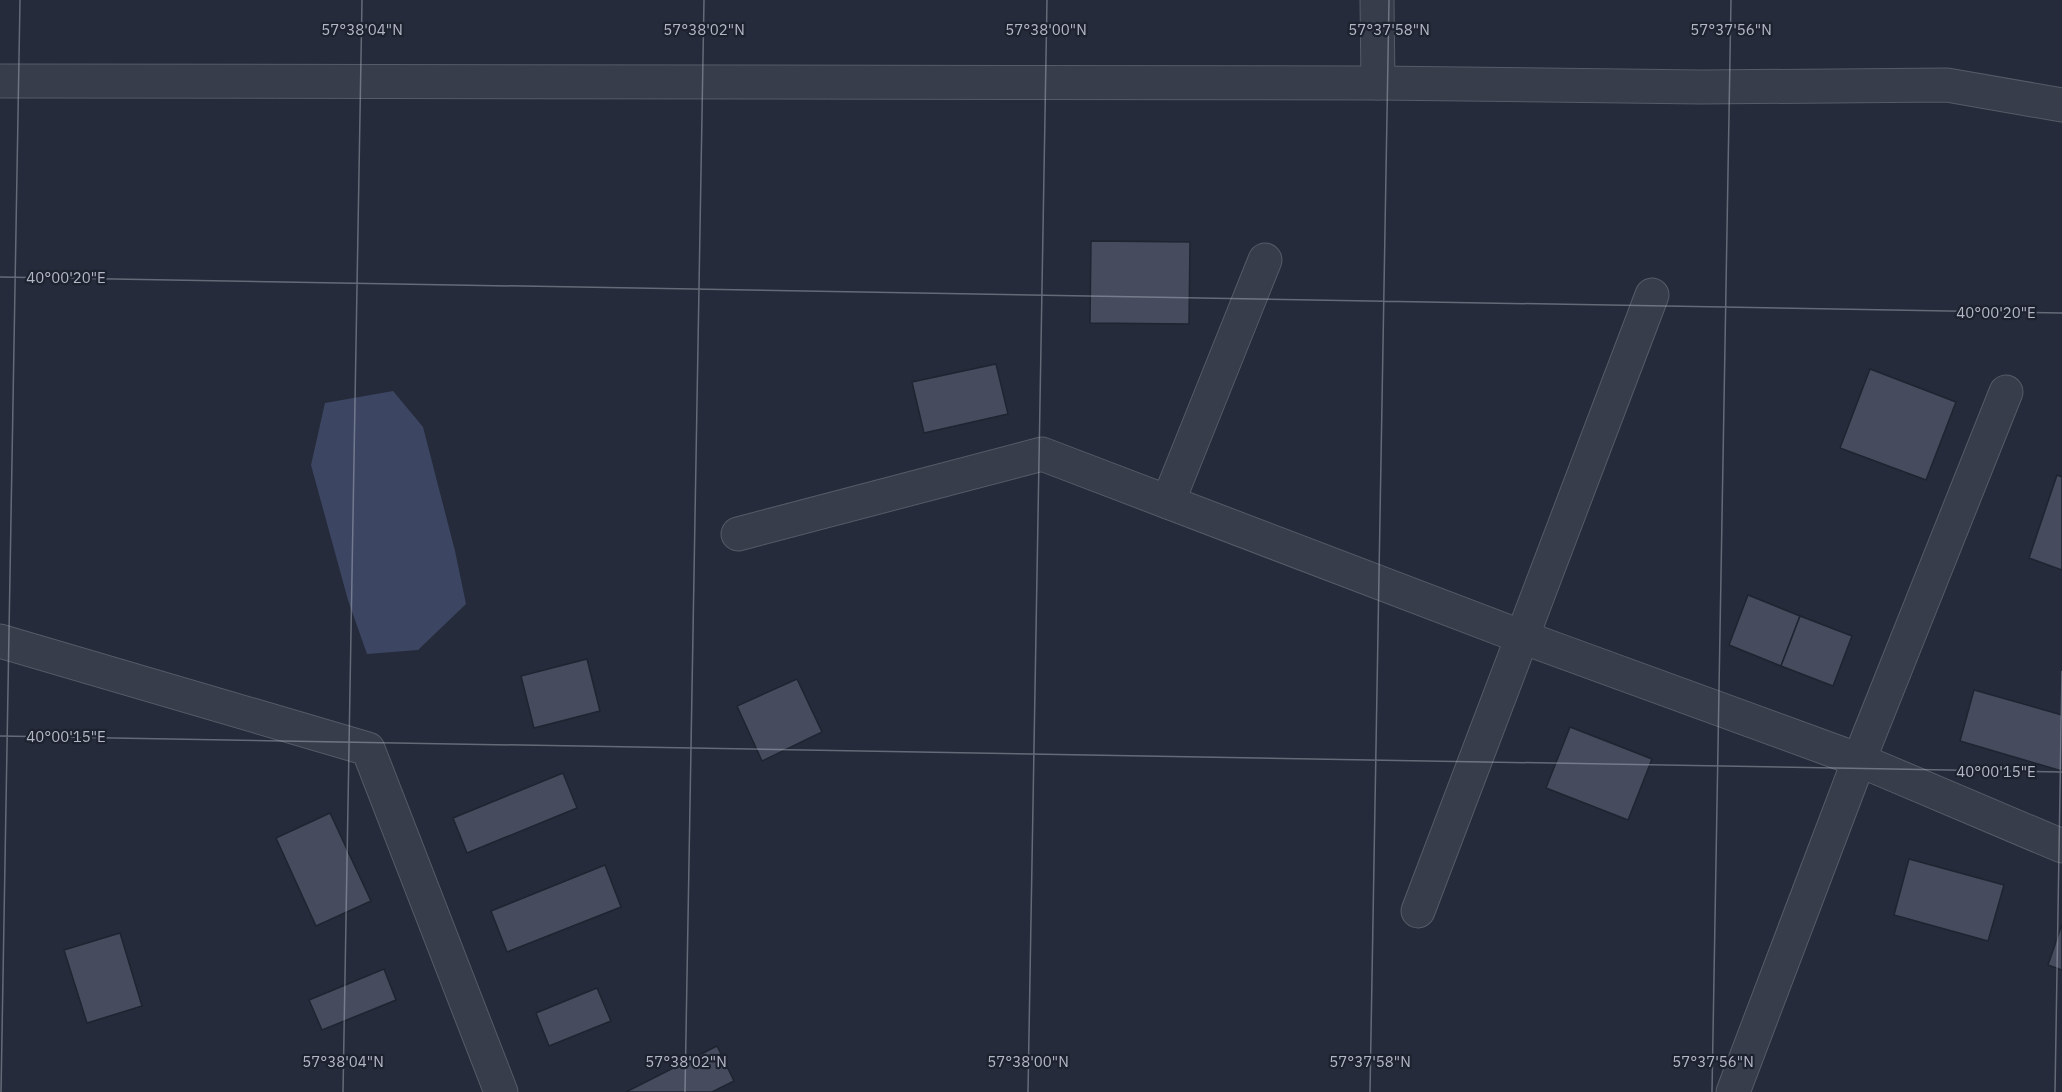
<svg xmlns="http://www.w3.org/2000/svg" width="2062" height="1092" font-family="'IBM Plex Sans',sans-serif">
	<style>
		.water { fill: #3c4662 }
		.building { fill: #464c5e; stroke: #1f2431; stroke-width: 1.5 }
		.lines { fill: none; stroke-linecap: round; stroke-linejoin: round }
		.minor-casing { stroke: #565b68; stroke-width: 35 }
		.minor { stroke: #383d4b; stroke-width: 33 }
		.ticks { fill: none; stroke: #b4b8c6; stroke-width: 1.5; stroke-opacity: 0.45 }
		.ticks-label { font-size: 15px; text-anchor: middle; fill: #b4b8c6; stroke: #1d222f; stroke-width: 4.5; stroke-linejoin: round; paint-order: stroke }
	</style>
	<rect width="100%" height="100%" fill="#252b3a"/>
	<polygon class="water" points="393,391 423,427 455,551 466,604 418,650 367,654 348,600 311,465 325,403"/>
	<g class="building">
		<polygon points="1091,241 1190,242 1189,324 1090,323"/>
		<polygon points="996,364 1008,414 924,433 912,382"/>
		<polygon points="1870,369 1956,402 1926,480 1840,448"/>
		<polygon points="2057,475 2062,477 2062,570 2029,558"/>
		<polygon points="1748,595 1800,616 1781,666 1729,645"/>
		<polygon points="1800,616 1852,636 1833,686 1781,666"/>
		<polygon points="587,659 600,711 534,728 521,676"/>
		<polygon points="797,679 822,732 762,761 737,706"/>
		<polygon points="1974,690 2062,715 2062,771 1960,741"/>
		<polygon points="1570,727 1652,759 1628,820 1546,788"/>
		<polygon points="563,773 577,808 467,853 453,818"/>
		<polygon points="330,813 371,901 316,926 276,838"/>
		<polygon points="1909,859 2004,885 1988,941 1894,915"/>
		<polygon points="605,865 621,907 507,952 491,911"/>
		<polygon points="2062,924 2062,970 2048,965"/>
		<polygon points="120,933 142,1006 87,1023 64,950"/>
		<polygon points="384,969 396,1000 322,1030 309,1000"/>
		<polygon points="597,988 611,1021 549,1046 536,1013"/>
		<polygon points="717,1046 734,1081 712,1092 626,1092"/>
	</g>
	<g class="lines">
		<g class="minor-casing">
			<g id="minor">
				<polyline points="1377,0 1378,83"/>
				<polyline points="0,81 1378,83 1702,87 1947,85 2062,105"/>
				<polyline points="1168,502 1265,260"/>
				<polyline points="738,534 1042,454 1522,637 1859,760 2062,846"/>
				<polyline points="0,641 368,749 501,1092"/>
				<polyline points="1418,911 1652,295"/>
				<polyline points="1733,1092 1859,760 2006,392"/>
			</g>
		</g>
		<use href="#minor" class="minor"/>
	</g>
	<path class="ticks" d="M0,277L2062,313M0,736L2062,772M1,1092L20,0M343,1092L362,0M685,1092L704,0M1028,1092L1047,0M1370,1092L1389,0M1712,1092L1731,0M2055,1092L2062,671"/>
	<g class="ticks-label">
		<text x="362" y="35">57°38'04"N</text>
		<text x="704" y="35">57°38'02"N</text>
		<text x="1046" y="35">57°38'00"N</text>
		<text x="1389" y="35">57°37'58"N</text>
		<text x="1731" y="35">57°37'56"N</text>
		<text x="66" y="283">40°00'20"E</text>
		<text x="1996" y="318">40°00'20"E</text>
		<text x="66" y="742">40°00'15"E</text>
		<text x="1996" y="777">40°00'15"E</text>
		<text x="343" y="1067">57°38'04"N</text>
		<text x="686" y="1067">57°38'02"N</text>
		<text x="1028" y="1067">57°38'00"N</text>
		<text x="1370" y="1067">57°37'58"N</text>
		<text x="1713" y="1067">57°37'56"N</text>
	</g>
</svg>
